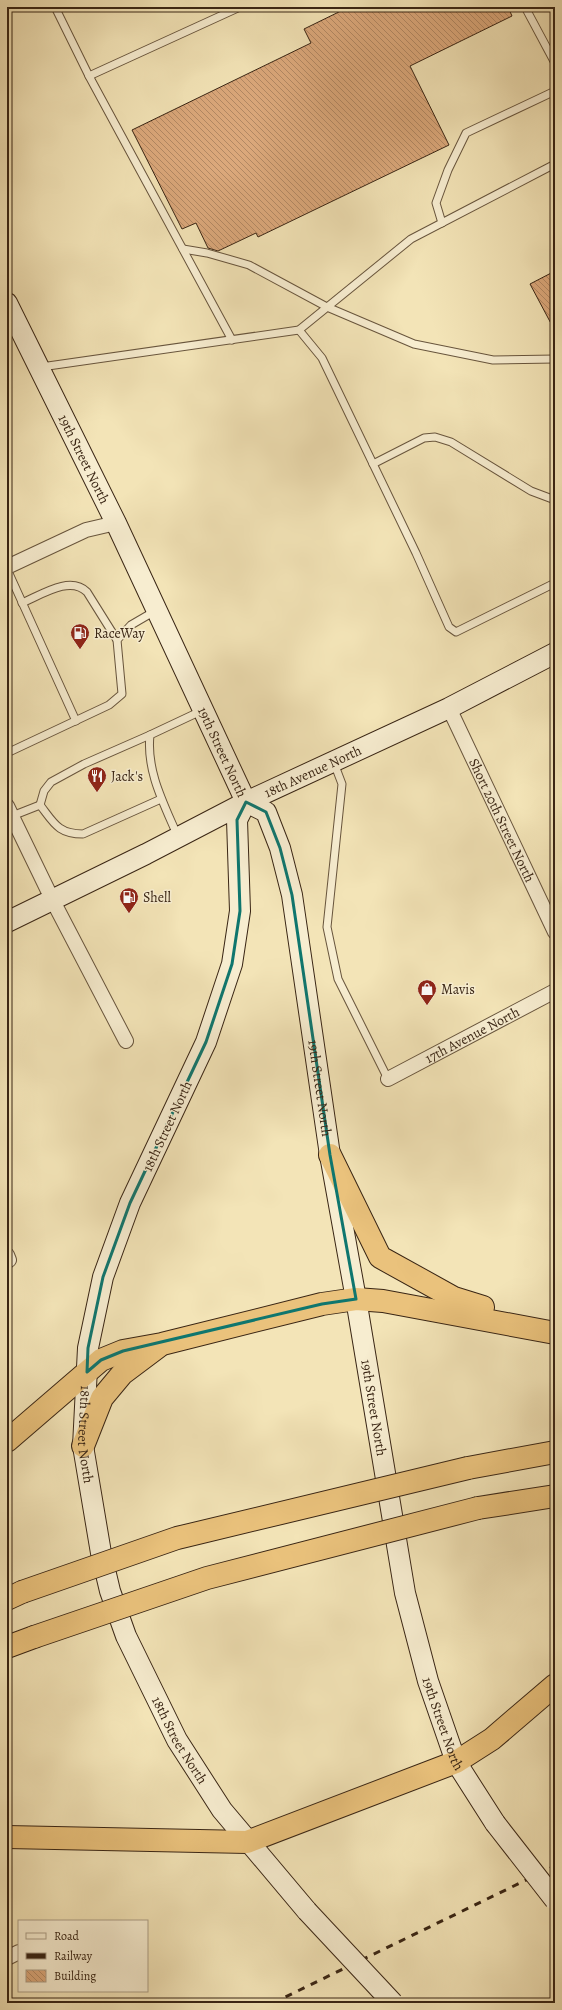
<svg xmlns="http://www.w3.org/2000/svg" width="562" height="2010" font-family="Alegreya,serif">
	<style>
		.building { fill: url(#building-back-hatch); stroke: #392514 }
		.lines { fill: none; stroke-linecap: round; stroke-linejoin: round }
		.lane-casing { stroke: #68553d; stroke-width: 9 }
		.street-casing { stroke: #68553d; stroke-width: 16 }
		.secondary-casing { stroke: #392514; stroke-width: 22 }
		.highway-casing { stroke: #392514; stroke-width: 24 }
		.lane { stroke: #f7edd0; stroke-width: 7 }
		.street { stroke: #f7edd0; stroke-width: 14 }
		.secondary { stroke: #f7edd0; stroke-width: 20 }
		.highway { stroke: #eac27c; stroke-width: 22 }
		.rail { stroke: #392514; stroke-width: 3; stroke-dasharray: 7 7; stroke-linecap: butt }
		.secondary-bridge-casing { stroke: #392514; stroke-width: 22; stroke-linecap: butt }
		.highway-bridge-casing { stroke: #392514; stroke-width: 24; stroke-linecap: butt }
		.secondary-bridge { stroke: #f7edd0; stroke-width: 20 }
		.highway-bridge { stroke: #eac27c; stroke-width: 22 }
		.marked { fill: none; stroke: #0f766e; stroke-width: 3; stroke-linejoin: round }
		.labels { text-anchor: middle; stroke-width: 3; stroke-linejoin: round; paint-order: stroke }
		.street-label { font-size: 14px; fill: #392514; stroke: #f7edd0 }
		.poi-label { font-size: 14px; fill: #392514; stroke: #f7edd0; text-anchor: start }
	</style>
	<defs>
		<pattern id="building-back-hatch" width="6" height="6" patternUnits="userSpaceOnUse"><rect width="6" height="6" fill="#dba87b"/><path d="M-1 5l2 2M0 0l6 6M5-1l2 2" fill="none" stroke="#b38964"/></pattern>
	</defs>
	<rect width="100%" height="100%" fill="#f3e4b7"/>
	<filter id="stains"><feTurbulence type="fractalNoise" baseFrequency=".005" numOctaves="4"/><feColorMatrix values="0 0 0 0 .2 0 0 0 0 .09 0 0 0 0 .02 0 0 0 .5 -.17"/></filter>
	<radialGradient id="worn" r=".72"><stop offset=".6" stop-color="#630" stop-opacity="0"/><stop offset="1" stop-color="#630" stop-opacity=".3"/></radialGradient>
	<g class="building">
		<polygon points="349,7 508,7 512,16 410,66 449,145 258,237 256,233 218,251 208,248 196,223 182,229 132,130 311,43 304,29"/>
		<polygon points="555,271 555,331 530,284"/>
	</g>
	<g class="lines">
		<g class="lane-casing">
			<g id="lane">
				<polyline points="55,7 89,76"/>
				<polyline points="525,7 555,63"/>
				<polyline points="442,223 436,203 448,170 466,133 555,91"/>
				<polyline points="183,249 207,253 249,265 327,307 414,344 493,360 555,359"/>
				<polyline points="299,330 322,358 416,553 449,627 456,632 555,583"/>
				<polyline points="232,340 89,76 240,7"/>
				<polyline points="41,367 299,330 411,239 555,164"/>
				<polyline points="373,464 424,438 435,437 451,442 531,491 555,500"/>
				<polyline points="7,569 76,721"/>
				<path d="M22,603C41,595 70,575 87,592L117,640"/>
				<path d="M150,735L84,764L51,782L44,791L40,805C54,823 58,834 83,834L161,799"/>
				<polyline points="7,753 109,705 122,694 117,640 131,625 155,611"/>
				<polyline points="334,763 342,784 327,927 338,979 388,1079"/>
				<polyline points="12,816 40,805"/>
				<path d="M178,837C164,804 146,771 150,735L201,711"/>
			</g>
		</g>
		<g class="street-casing">
			<g id="street">
				<polyline points="7,567 86,530 116,523"/>
				<path id="s1" d="M449,708L555,932"/>
				<polyline points="7,806 53,901 126,1041"/>
				<path id="s2" d="M388,1079L555,991"/>
				<polyline points="7,1255 9,1260 7,1261"/>
				<polyline points="7,1958 19,1952"/>
			</g>
		</g>
		<g class="secondary-casing">
			<g id="secondary">
				<path id="s3" d="M7,303L116,523L246,802L266,812L280,848L292,895L330,1155L356,1299L405,1593L428,1681L456,1762L495,1823"/>
				<path id="s4" d="M246,802L237,820L240,911L232,964L206,1042L130,1203L103,1277L88,1348L83,1446L101,1553L110,1591L126,1636L177,1740L222,1810L307,1911"/>
				<path id="s5" d="M7,922L146,854L246,802L449,708L555,653"/>
			</g>
		</g>
		<g class="highway-casing">
			<g id="highway">
				<polyline points="330,1155 380,1257 454,1298 483,1307"/>
				<polyline points="7,1441 101,1360 123,1351 162,1344 322,1304 356,1299 383,1301 555,1333"/>
				<polyline points="83,1446 102,1398 122,1374 158,1347"/>
				<polyline points="468,1468 555,1452"/>
				<polyline points="478,1508 555,1496"/>
				<polyline points="7,1599 22,1592"/>
				<polyline points="7,1647 34,1637"/>
				<polyline points="7,1837 247,1842 456,1762 492,1739 555,1685"/>
			</g>
		</g>
		<use href="#lane" class="lane"/>
		<use href="#street" class="street"/>
		<use href="#secondary" class="secondary"/>
		<use href="#highway" class="highway"/>
		<polyline class="rail" points="273,2003 555,1866"/>
		<g class="secondary-bridge-casing">
			<g id="secondary-bridge">
				<polyline points="495,1823 555,1900"/>
				<polyline points="307,1911 393,2003"/>
			</g>
		</g>
		<g class="highway-bridge-casing">
			<g id="highway-bridge">
				<polyline points="22,1592 177,1538 468,1468"/>
				<polyline points="34,1637 207,1578 478,1508"/>
			</g>
		</g>
		<use href="#secondary-bridge" class="secondary-bridge"/>
		<use href="#highway-bridge" class="highway-bridge"/>
	</g>
	<path class="marked" d="M246,802L266,812L280,848L292,895L330,1155L356,1299L322,1304L123,1351L101,1360L87,1372L88,1348L103,1277L130,1203L206,1042L232,964L240,911L237,820Z"/>
	<defs>
		<g id="fuel-pin" transform="scale(1)"><path d="M0 17L-7.5 6A9.5 9.5 0 1 1 7.5 6Z" fill="#8f2418" stroke="#f7edd0"/><path d="M-5.5-6h7V0h2V4h1.3V-2.5L3-4.5l.8-.8L6-3V5H2.5V1h-1V6h-7ZM-4.2-4.7v3.2H.2V-4.7Z" fill="#fff"/></g>
		<g id="restaurant-pin" transform="scale(1)"><path d="M0 17L-7.5 6A9.5 9.5 0 1 1 7.5 6Z" fill="#8f2418" stroke="#f7edd0"/><path d="M-5-6h1v4h1v-4h1v4h1v-4h1v5L-1.5 .5V6h-2V.5L-5-1ZM5-6V6H3V1.5H1.5Q1.5-4 5-6Z" fill="#fff"/></g>
		<g id="shop-pin" transform="scale(1)"><path d="M0 17L-7.5 6A9.5 9.5 0 1 1 7.5 6Z" fill="#8f2418" stroke="#f7edd0"/><path d="M-5-2.5h2.3a2.7 3.5 0 0 1 5.4 0H5L5.5 6h-11ZM-1.5-2.5h3a1.5 2.3 0 0 0-3 0Z" fill="#fff"/></g>
	</defs>
	<g fill-rule="evenodd">
		<use href="#fuel-pin" x="80" y="633"/>
		<use href="#restaurant-pin" x="97" y="776"/>
		<use href="#fuel-pin" x="129" y="897"/>
		<use href="#shop-pin" x="427" y="989"/>
	</g>
	<g class="labels">
		<g class="street-label">
			<text dy="5" stroke="none"><textPath href="#s3" startOffset="174">19th Street North</textPath></text>
			<text dy="5" stroke="none"><textPath href="#s3" startOffset="498">19th Street North</textPath></text>
			<text dy="5" stroke="none"><textPath href="#s5" startOffset="341">18th Avenue North</textPath></text>
			<text dy="5" stroke="none"><textPath href="#s1" startOffset="124">Short 20th Street North</textPath></text>
			<text dy="5" stroke="none"><textPath href="#s2" startOffset="95">17th Avenue North</textPath></text>
			<text dy="5" stroke="none"><textPath href="#s3" startOffset="858">19th Street North</textPath></text>
			<text transform="translate(167 1126) rotate(-65)" y="5">18th Street North</text>
			<text dy="5" stroke="none"><textPath href="#s3" startOffset="1182">19th Street North</textPath></text>
			<text dy="5" stroke="none"><textPath href="#s4" startOffset="663">18th Street North</textPath></text>
			<text dy="5" stroke="none"><textPath href="#s3" startOffset="1506">19th Street North</textPath></text>
			<text dy="5" stroke="none"><textPath href="#s4" startOffset="987">18th Street North</textPath></text>
		</g>
		<g class="poi-label">
			<text x="94" y="638">RaceWay</text>
			<text x="111" y="781">Jack's</text>
			<text x="143" y="902">Shell</text>
			<text x="441" y="994">Mavis</text>
		</g>
	</g>
	<rect width="562" height="2010" fill="none" stroke="#f3e4b7" stroke-width="24"/>
	<rect x="8" y="8" width="546" height="1994" fill="none" stroke="#392514" stroke-width="2"/>
	<rect x="12" y="12" width="538" height="1986" fill="none" stroke="#392514"/>
	<rect x="18" y="1920" width="130" height="72" fill="#f7edd0" stroke="#ab9d85"/>
	<rect x="26" y="1933" width="20" height="6" fill="#f7edd0" stroke="#ab9d85"/>
	<text x="54" y="1940" font-size="12" fill="#392514">Road</text>
	<rect x="26" y="1953" width="20" height="6" fill="#392514" stroke="#ab9d85"/>
	<text x="54" y="1960" font-size="12" fill="#392514">Railway</text>
	<rect x="26" y="1970" width="20" height="12" fill="url(#building-back-hatch)" stroke="#ab9d85"/>
	<text x="54" y="1980" font-size="12" fill="#392514">Building</text>
	<rect width="100%" height="100%" filter="url(#stains)"/>
	<rect width="100%" height="100%" fill="url(#worn)"/>
</svg>
